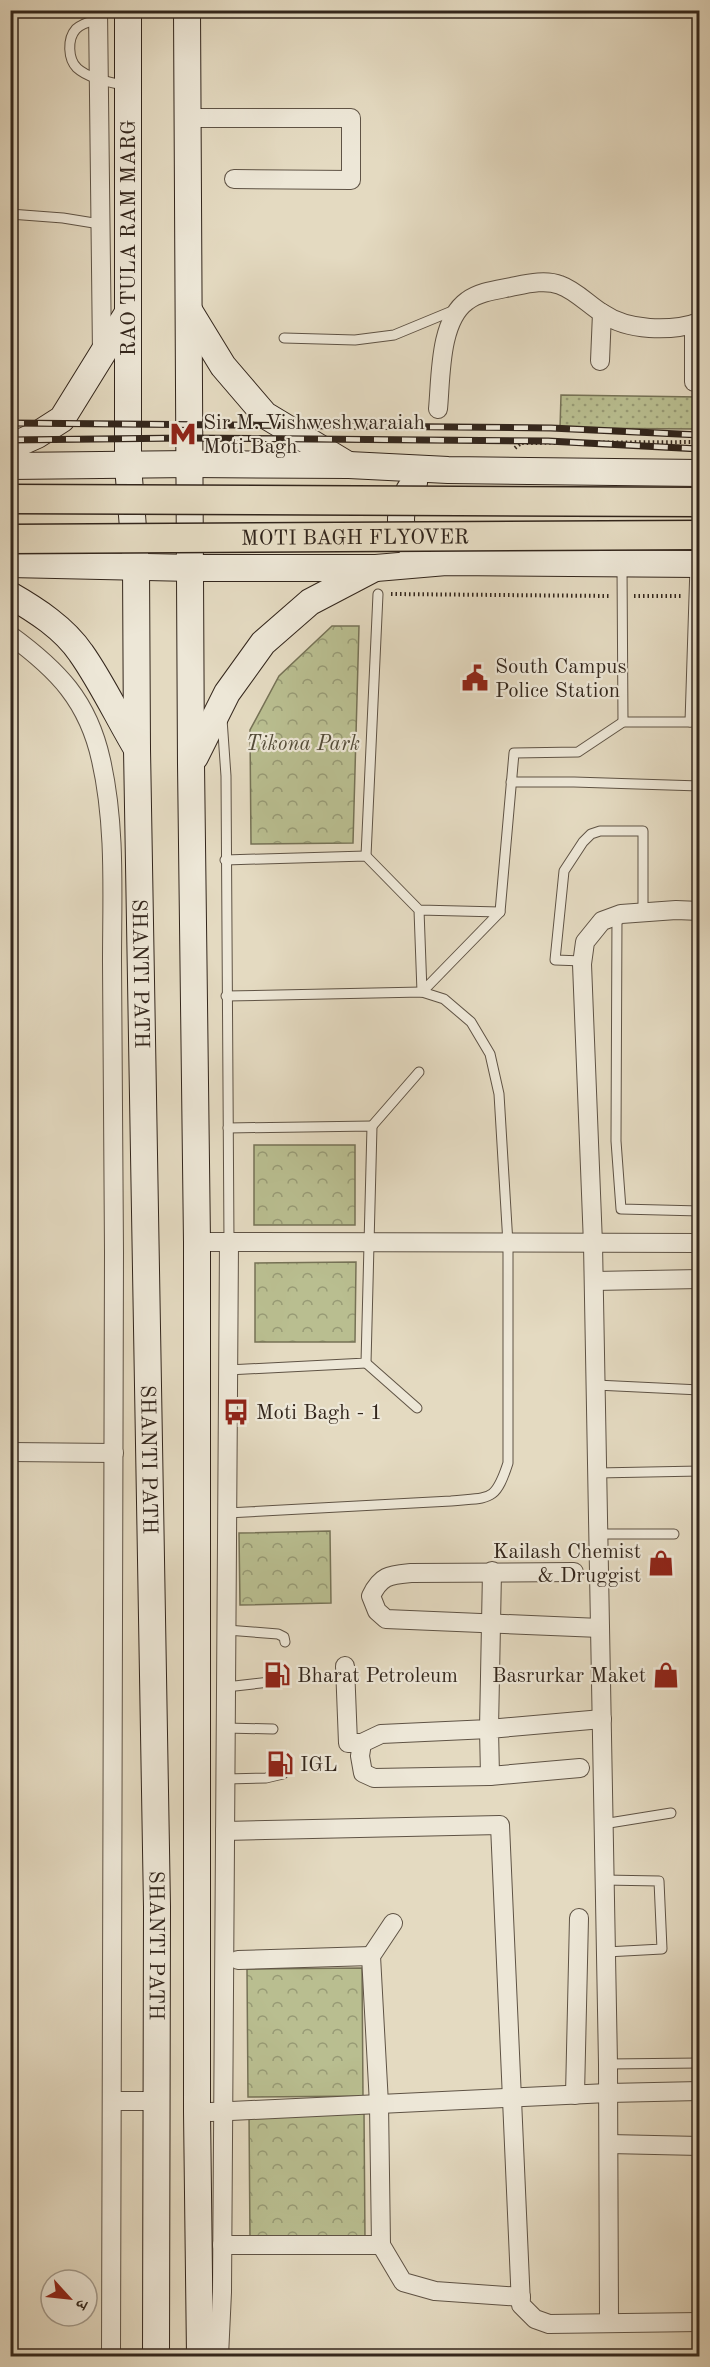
<svg xmlns="http://www.w3.org/2000/svg" width="710" height="2367" font-family="'Old Standard TT','Noto Serif Devanagari',serif">
	<style>
		.park { fill: url(#park-crowns); stroke: #767256; stroke-width: 1.5 }
		.garden { fill: url(#garden-dots); stroke: #767256; stroke-width: 1.5 }
		.lines { fill: none; stroke-linecap: round; stroke-linejoin: round }
		.lane-casing { stroke: #5f5345; stroke-width: 11 }
		.street-casing { stroke: #5f5345; stroke-width: 20 }
		.secondary-casing { stroke: #33261c; stroke-width: 28 }
		.path { stroke: #33261c; stroke-width: 4; stroke-dasharray: 1.5 3; stroke-linecap: butt }
		.lane { stroke: #ede7d7; stroke-width: 9 }
		.street { stroke: #ede7d7; stroke-width: 18 }
		.secondary { stroke: #ede7d7; stroke-width: 26 }
		.rail-casing { stroke: #33261c; stroke-width: 7 }
		.rail { stroke: #ede7d7; stroke-width: 4.5; stroke-dasharray: 14; stroke-linecap: butt }
		.primary-bridge-casing { stroke: #33261c; stroke-width: 31; stroke-linecap: butt }
		.primary-bridge { stroke: #e4dac1; stroke-width: 28 }
		.labels { text-anchor: middle; stroke-width: 4.5; stroke-linejoin: round; paint-order: stroke }
		.street-label { font-size: 21px; fill: #33261c; stroke: #ede7d7 }
		.poi-label { font-size: 21px; fill: #33261c; stroke: #ede7d7; text-anchor: start }
		.park-label { font-size: 21px; font-style: italic; fill: #544c39; stroke: #ede7d7 }
	</style>
	<defs>
		<pattern id="park-crowns" width="20" height="18" patternUnits="userSpaceOnUse" patternTransform="scale(1.5)"><rect width="20" height="18" fill="#b9be90"/><path d="M2 6a3 3 0 1 1 6 0M12 15a3 3 0 1 1 6 0" fill="none" stroke="#979a75"/></pattern>
		<pattern id="garden-dots" width="8" height="8" patternUnits="userSpaceOnUse" patternTransform="scale(1.5)"><rect width="8" height="8" fill="#b9be90"/><path d="M2 2h.1M6 6h.1" fill="none" stroke="#979a75" stroke-width="1.8" stroke-linecap="round"/></pattern>
	</defs>
	<rect width="100%" height="100%" fill="#e4dac1"/>
	<filter id="stains"><feTurbulence type="fractalNoise" baseFrequency=".00333" numOctaves="4"/><feColorMatrix values="0 0 0 0 .2 0 0 0 0 .09 0 0 0 0 .02 0 0 0 .5 -.17"/></filter>
	<radialGradient id="worn" r=".72"><stop offset=".6" stop-color="#630" stop-opacity="0"/><stop offset="1" stop-color="#630" stop-opacity=".3"/></radialGradient>
	<g class="park">
		<polygon points="332,626 359,626 353,843 251,844 250,730 279,676"/>
		<rect x="254" y="1145" width="101" height="80"/>
		<polygon points="356,1262 355,1342 255,1342 255,1263"/>
		<polygon points="330,1531 331,1603 240,1605 239,1533"/>
		<polygon points="362,1968 363,2096 248,2097 247,1969"/>
		<polygon points="364,2111 365,2239 250,2241 249,2113"/>
	</g>
	<polygon class="garden" points="561,395 699,397 699,429 560,428"/>
	<g class="lines">
		<g class="lane-casing">
			<g id="lane">
				<path d="M98,19C91,21 81,24 76,29C67,39 68,59 77,68C89,79 111,82 126,86"/>
				<polyline points="10,214 63,218 100,224"/>
				<polyline points="284,338 355,340 394,335 457,309"/>
				<polyline points="622,566 623,722"/>
				<polyline points="222,719 226,776 229,1242"/>
				<polyline points="690,722 695,566"/>
				<polyline points="511,782 574,782 700,786"/>
				<polyline points="366,856 378,594"/>
				<polyline points="225,860 366,856 419,910 422,992 500,912 419,910"/>
				<polyline points="500,912 514,753 578,752 623,722 700,722"/>
				<polyline points="617,915 616,1141 621,1209 700,1211"/>
				<polyline points="583,961 555,960 564,871 583,842 591,834 600,831 643,831 643,912"/>
				<path d="M226,996L422,992L444,999L471,1022L490,1054L499,1094L508,1244V1463C495,1503 490,1497 451,1501L227,1513"/>
				<polyline points="372,1126 419,1072"/>
				<polyline points="228,1128 372,1126 366,1363 228,1370"/>
				<polyline points="366,1363 417,1408"/>
				<polyline points="596,1385 700,1390"/>
				<polyline points="597,1473 700,1471"/>
				<polyline points="598,1534 674,1534"/>
				<polyline points="227,1630 278,1634 284,1637 285,1642"/>
				<polyline points="226,1687 279,1681"/>
				<polyline points="226,1728 273,1729"/>
				<polyline points="226,1779 266,1778 283,1774"/>
				<polyline points="603,1824 671,1813"/>
				<polyline points="604,1880 659,1881 662,1949 606,1952"/>
				<polyline points="608,2064 700,2063"/>
			</g>
		</g>
		<g class="street-casing">
			<g id="street">
				<polyline points="98,10 102,354"/>
				<polyline points="188,118 351,118 351,180 234,179"/>
				<polyline points="600,361 602,313"/>
				<polyline points="694,382 694,324"/>
				<path d="M438,409C441,378 439,321 467,301C479,292 496,290 511,287C526,284 545,279 560,285C575,290 589,305 602,313C628,331 670,332 700,322"/>
				<path d="M10,635C58,670 88,701 101,760C116,826 112,895 112,962C113,1059 113,1156 114,1253C115,1621 113,1989 111,2356"/>
				<polyline points="197,1242 700,1243"/>
				<polyline points="594,1281 700,1279"/>
				<polyline points="10,1452 114,1453"/>
				<polyline points="492,1571 489,1729 381,1734 362,1743 360,1756 363,1773 374,1778 490,1776 580,1768"/>
				<path d="M574,1572L411,1573C390,1575 381,1575 371,1596L377,1611L386,1619L600,1628"/>
				<polyline points="345,1666 348,1743 362,1743"/>
				<polyline points="490,1776 489,1729 602,1719"/>
				<polyline points="225,1831 500,1825 521,2305 535,2319 549,2324 700,2322"/>
				<polyline points="238,1960 371,1956"/>
				<polyline points="575,2095 579,1918"/>
				<polyline points="112,2101 157,2101"/>
				<polyline points="211,2112 608,2093 700,2091"/>
				<polyline points="609,2144 700,2146"/>
				<polyline points="222,2245 381,2245 403,2282 435,2291 521,2297"/>
				<polyline points="381,2245 379,2104 371,1956 393,1923"/>
				<polyline points="609,2322 608,2064 593,1244 582,964 585,942 602,921 621,914 676,910 700,911"/>
				<polyline points="219,2356 222,2292 229,1242"/>
			</g>
		</g>
		<g class="secondary-casing">
			<g id="secondary">
				<path id="s1" d="M128,10V466L136,565L137,749L157,1907L156,2356"/>
				<polyline points="187,10 191,764 197,1242 197,2112 200,2356"/>
				<polyline points="190,312 223,366 265,415 348,465"/>
				<polyline points="10,447 37,435 62,419 127,314"/>
				<polyline points="10,466 191,464 349,465 448,470 700,473"/>
				<path d="M414,483C399,504 393,535 418,551"/>
				<polyline points="10,564 192,568 376,568 446,562 700,564"/>
				<path d="M10,595C36,610 64,628 81,653C101,681 119,719 137,749"/>
				<polyline points="195,757 227,693 263,643 310,602 373,569"/>
			</g>
		</g>
		<g class="path">
			<polyline points="515,448 521,443 700,442"/>
			<polyline points="391,594 609,596"/>
			<polyline points="634,596 681,596"/>
		</g>
		<use href="#lane" class="lane"/>
		<use href="#street" class="street"/>
		<use href="#secondary" class="secondary"/>
		<g class="rail-casing">
			<g id="rail">
				<polyline points="10,423 551,428 700,435"/>
				<polyline points="10,440 185,438 548,441 700,449"/>
			</g>
		</g>
		<use href="#rail" class="rail"/>
		<g class="primary-bridge-casing">
			<g id="primary-bridge">
				<polyline points="10,499 700,502"/>
				<path id="s2" d="M10,539L700,535"/>
			</g>
		</g>
		<use href="#primary-bridge" class="primary-bridge"/>
	</g>
	<defs>
		<g id="metro-bare" transform="scale(2.07)"><path d="M-5.5 5V-5H-3L0 0L3-5H5.5V5H3V-.5L0 4L-3-.5V5Z" fill="#8f2418" stroke="#ede7d7" stroke-width="2.5" paint-order="stroke"/></g>
		<g id="civic-bare" transform="scale(2.07)"><path d="M-.6-6.5H3V-4.5H.6V-3L4-1V1h2V6H-6V1h2V-1L-.6-3ZM-1.2 2.5V6h2.4V2.5Z" fill="#8f2418" stroke="#ede7d7" stroke-width="2.5" paint-order="stroke"/></g>
		<g id="bus-bare" transform="scale(2.07)"><path d="M-5-6H5V4H4V6H2V4H-2V6H-4V4H-5ZM-3.5-4V0h7V-4ZM-3.5 1.2v1.5H-2V1.2ZM2 1.2v1.5H3.5V1.2Z" fill="#8f2418" stroke="#ede7d7" stroke-width="2.5" paint-order="stroke"/></g>
		<g id="shop-bare" transform="scale(2.07)"><path d="M-5-2.5h2.3a2.7 3.5 0 0 1 5.4 0H5L5.5 6h-11ZM-1.5-2.5h3a1.5 2.3 0 0 0-3 0Z" fill="#8f2418" stroke="#ede7d7" stroke-width="2.5" paint-order="stroke"/></g>
		<g id="fuel-bare" transform="scale(2.07)"><path d="M-5.5-6h7V0h2V4h1.3V-2.5L3-4.5l.8-.8L6-3V5H2.5V1h-1V6h-7ZM-4.2-4.7v3.2H.2V-4.7Z" fill="#8f2418" stroke="#ede7d7" stroke-width="2.5" paint-order="stroke"/></g>
	</defs>
	<g fill-rule="evenodd">
		<use href="#metro-bare" x="183" y="434"/>
		<use href="#civic-bare" x="475" y="678"/>
		<use href="#bus-bare" x="236" y="1412"/>
		<use href="#shop-bare" x="661" y="1563"/>
		<use href="#fuel-bare" x="277" y="1675"/>
		<use href="#shop-bare" x="666" y="1675"/>
		<use href="#fuel-bare" x="280" y="1764"/>
	</g>
	<g class="labels">
		<g class="street-label">
			<text transform="translate(128 238) rotate(-90)" y="7">RAO TULA RAM MARG</text>
			<text dy="7" stroke="none"><textPath href="#s2" startOffset="345">MOTI BAGH FLYOVER</textPath></text>
			<text dy="7" stroke="none"><textPath href="#s1" startOffset="964">SHANTI PATH</textPath></text>
			<text dy="7" stroke="none"><textPath href="#s1" startOffset="1450">SHANTI PATH</textPath></text>
			<text dy="7" stroke="none"><textPath href="#s1" startOffset="1936">SHANTI PATH</textPath></text>
		</g>
		<g class="poi-label">
			<text x="203" y="429">Sir M. Vishweshwaraiah<tspan x="203" dy="24">Moti Bagh</tspan></text>
			<text x="495" y="673">South Campus<tspan x="495" dy="24">Police Station</tspan></text>
			<text x="256" y="1419">Moti Bagh - 1</text>
			<text x="641" y="1558" text-anchor="end">Kailash Chemist<tspan x="641" dy="24">&amp; Druggist</tspan></text>
			<text x="297" y="1682">Bharat Petroleum</text>
			<text x="646" y="1682" text-anchor="end">Basrurkar Maket</text>
			<text x="300" y="1771">IGL</text>
		</g>
		<g class="park-label">
			<text x="303" y="750">Tikona Park</text>
		</g>
	</g>
	<rect width="710" height="2367" fill="none" stroke="#e4dac1" stroke-width="36"/>
	<rect x="12" y="12" width="686" height="2343" fill="none" stroke="#33261c" stroke-width="3"/>
	<rect x="18" y="18" width="674" height="2331" fill="none" stroke="#33261c" stroke-width="1.5"/>
	<g transform="translate(69 2298) rotate(117)"><circle r="28" fill="#ede7d7" stroke="#a39a8c" stroke-width="1.5"/>
	<path d="M0-4.5L10 22L0 15L-10 22Z" fill="#8f2418"/>
	<text y="-9" font-size="16" font-weight="bold" text-anchor="middle" fill="#33261c">उ</text>
	</g>
	<rect width="100%" height="100%" filter="url(#stains)"/>
	<rect width="100%" height="100%" fill="url(#worn)"/>
</svg>
